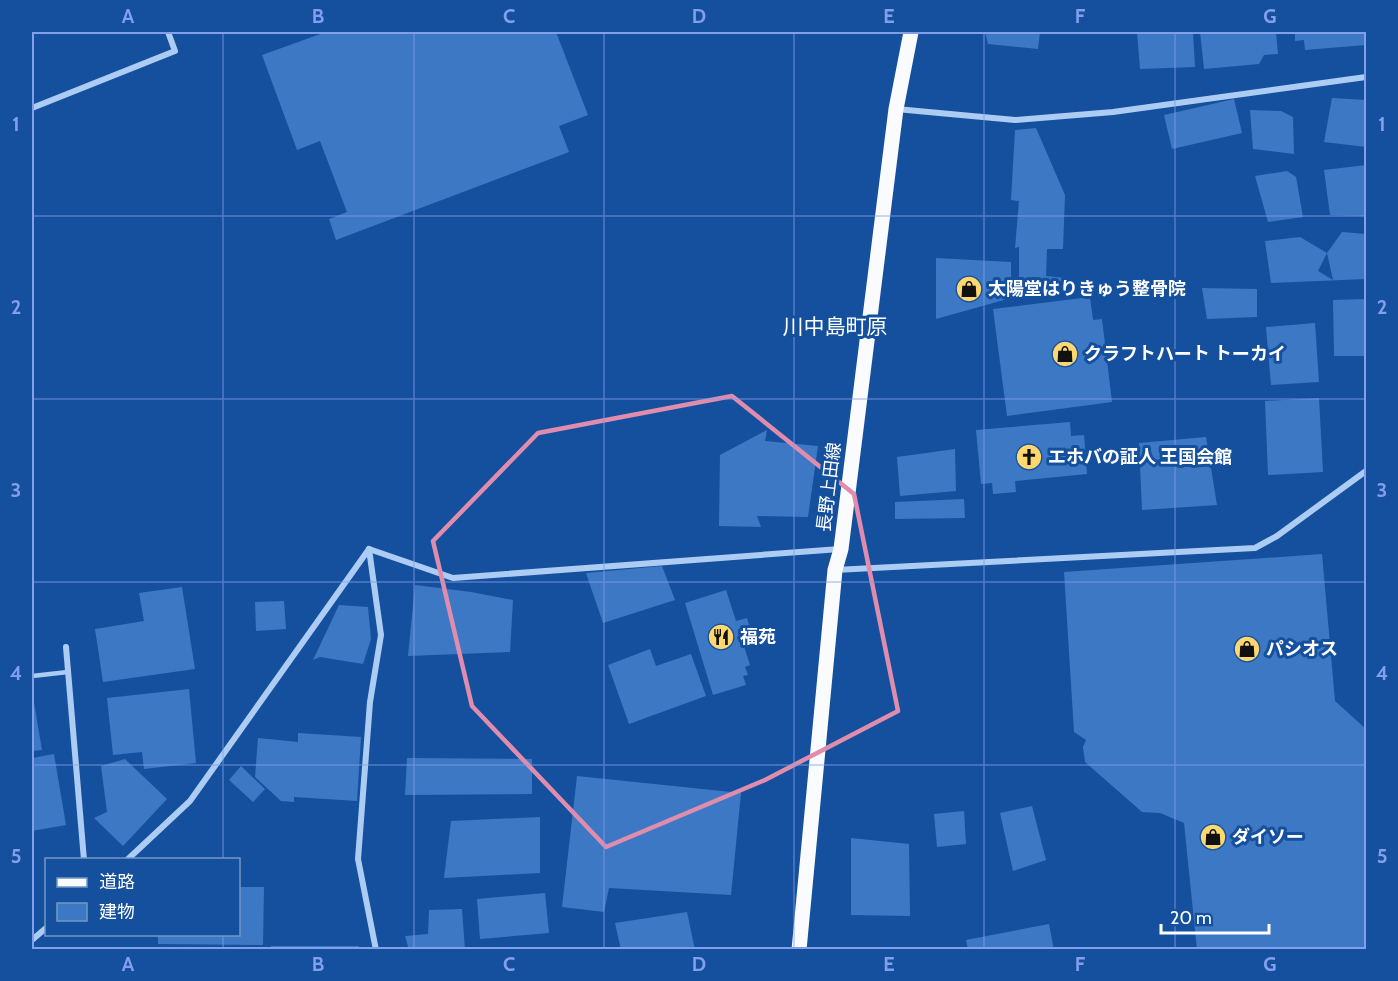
<svg xmlns="http://www.w3.org/2000/svg" width="1398" height="981" font-family="Cabin,'Noto Sans JP',sans-serif">
	<style>
		.building { fill: #3d78c5 }
		.lines { fill: none; stroke-linecap: round; stroke-linejoin: round }
		.service { stroke: #adccf3; stroke-width: 4.5 }
		.minor { stroke: #adccf3; stroke-width: 6 }
		.primary { stroke: #f9fbff; stroke-width: 15 }
		.marked { fill: none; stroke: #e08cad; stroke-width: 4.5; stroke-linejoin: round }
		.grid { fill: none; stroke: #839eea; stroke-width: 1.5; stroke-opacity: 0.55 }
		.labels { text-anchor: middle; stroke-width: 6; stroke-linejoin: round; paint-order: stroke }
		.poi-label { font-size: 18px; font-weight: bold; fill: #fff; stroke: #15509e; text-anchor: start }
		.street-label { font-size: 18px; fill: #fff; stroke: #15509e }
		.quarter-label { font-size: 21px; fill: #fff; stroke: #15509e }
		.neatline { fill: none; stroke: #839eea; stroke-width: 2 }
		.grid-label { font-size: 20px; text-anchor: middle; font-weight: bold; fill: #839eea }
	</style>
	<rect width="100%" height="100%" fill="#15509e"/>
	<g class="building">
		<polygon points="326,32 556,32 588,115 559,126 569,152 336,240 329,219 347,212 320,141 297,150 262,55"/>
		<polygon points="985,32 1040,32 1038,49 988,44"/>
		<polygon points="1137,32 1193,32 1195,67 1140,69"/>
		<polygon points="1200,32 1276,32 1278,54 1264,55 1259,64 1204,69"/>
		<polygon points="1295,32 1366,32 1366,45 1305,50 1304,40 1295,41"/>
		<polygon points="1332,98 1366,100 1366,147 1324,142"/>
		<polygon points="1234,99 1242,133 1172,149 1164,115"/>
		<polygon points="1250,110 1281,111 1293,117 1294,154 1253,149"/>
		<polygon points="1036,128 1065,195 1063,249 1047,249 1046,276 1066,278 1068,282 1019,296 1019,247 1015,248 1019,201 1011,200 1015,130"/>
		<polygon points="1366,165 1366,216 1330,215 1324,170"/>
		<polygon points="1287,171 1296,177 1303,217 1268,222 1255,176"/>
		<polygon points="1342,232 1366,234 1366,279 1271,283 1265,241 1300,237 1327,253 1318,271 1333,280 1327,253"/>
		<polygon points="936,258 1011,262 1011,298 936,319"/>
		<polygon points="1202,288 1257,289 1257,317 1207,319"/>
		<polygon points="1090,297 1093,320 1102,319 1112,402 1007,416 993,309"/>
		<polygon points="1366,299 1366,356 1334,356 1333,300"/>
		<polygon points="1315,323 1319,382 1271,385 1266,327"/>
		<polygon points="1319,398 1323,472 1268,475 1265,401"/>
		<polygon points="1070,422 1071,436 1084,435 1087,474 1015,481 1016,492 993,494 992,483 981,484 976,430"/>
		<polygon points="767,430 765,441 818,446 808,517 757,516 761,527 719,526 720,455"/>
		<polygon points="1206,437 1217,505 1142,510 1139,443"/>
		<polygon points="955,449 956,491 900,496 897,457"/>
		<polygon points="964,499 965,518 895,519 895,502"/>
		<polygon points="1322,554 1335,701 1366,729 1366,950 1197,950 1184,823 1160,813 1142,812 1085,762 1083,747 1086,740 1074,732 1064,572"/>
		<polygon points="662,566 675,600 603,623 586,573"/>
		<polygon points="415,585 471,592 513,600 510,652 408,656"/>
		<polygon points="182,587 195,669 103,682 95,629 144,621 139,593"/>
		<polygon points="726,590 736,621 747,618 752,636 742,640 750,665 745,667 748,675 743,676 746,685 713,695 685,603"/>
		<polygon points="284,601 286,629 256,631 255,602"/>
		<polygon points="339,605 368,607 371,639 363,664 320,657 313,660"/>
		<polygon points="650,649 656,666 691,654 706,696 629,724 608,665"/>
		<polygon points="189,689 196,763 144,769 142,752 113,755 107,698"/>
		<polygon points="32,691 42,750 32,751"/>
		<polygon points="298,733 361,737 357,801 294,797 294,802 281,801 255,777 258,738 298,742"/>
		<polygon points="54,754 66,825 32,831 32,758"/>
		<polygon points="407,758 532,759 532,794 405,795"/>
		<polygon points="125,759 167,799 123,846 94,818 107,812 101,766"/>
		<polygon points="241,766 265,789 253,802 229,780"/>
		<polygon points="577,776 741,793 731,895 609,888 604,912 562,907"/>
		<polygon points="1032,806 1046,860 1013,871 1000,813"/>
		<polygon points="964,811 966,844 937,847 934,814"/>
		<polygon points="540,817 540,873 444,878 451,821"/>
		<polygon points="851,838 909,844 910,916 851,915"/>
		<polygon points="238,887 264,887 263,945 158,944 158,934 238,934"/>
		<polygon points="545,893 549,933 480,939 477,899"/>
		<polygon points="462,909 465,950 409,950 405,936 428,934 429,910"/>
		<polygon points="687,912 695,950 621,950 615,923"/>
		<polygon points="1049,924 1054,950 968,950 966,940"/>
		<rect x="271" y="946" width="88" height="4"/>
	</g>
	<g class="lines">
		<polyline class="service" points="32,676 68,672"/>
		<g class="minor">
			<polyline points="32,108 175,51 168,32"/>
			<polyline points="896,109 1015,120 1113,112 1366,77"/>
			<polyline points="369,549 453,578 840,549"/>
			<polyline points="369,549 381,635 370,702 358,859 376,950"/>
			<polyline points="835,570 1255,548 1277,536 1366,471"/>
			<polyline points="66,647 84,860"/>
			<polyline points="127,860 190,801 369,549"/>
			<polyline points="32,940 46,928"/>
		</g>
		<polyline class="primary" points="799,950 835,570 841,549 896,109 911,32"/>
	</g>
	<path class="marked" d="M732,396L854,494L898,711L765,780L606,847L472,706L433,541L538,433Z"/>
	<path class="grid" d="M223,32V860M414,32V950M604,32V950M794,32V950M984,32V950M1175,32V950M32,216H1366M32,399H1366M32,582H1366M32,765H1366M223,934V950"/>
	<defs>
		<g id="shop-disc" transform="scale(1.35)"><circle r="9.5" fill="#ffd76f" stroke="#15509e"/><path d="M-5-2.5h2.3a2.7 3.5 0 0 1 5.4 0H5L5.5 6h-11ZM-1.5-2.5h3a1.5 2.3 0 0 0-3 0Z" fill="#111"/></g>
		<g id="church-disc" transform="scale(1.35)"><circle r="9.5" fill="#ffd76f" stroke="#15509e"/><path d="M-1.2-6h2.4v3.5h3.3v2.4h-3.3V6h-2.4V-.1h-3.3v-2.4h3.3Z" fill="#111"/></g>
		<g id="restaurant-disc" transform="scale(1.35)"><circle r="9.5" fill="#ffd76f" stroke="#15509e"/><path d="M-5-6h1v4h1v-4h1v4h1v-4h1v5L-1.5 .5V6h-2V.5L-5-1ZM5-6V6H3V1.5H1.5Q1.5-4 5-6Z" fill="#111"/></g>
	</defs>
	<g fill-rule="evenodd">
		<use href="#shop-disc" x="969" y="289"/>
		<use href="#shop-disc" x="1065" y="354"/>
		<use href="#church-disc" x="1029" y="457"/>
		<use href="#restaurant-disc" x="721" y="637"/>
		<use href="#shop-disc" x="1247" y="649"/>
		<use href="#shop-disc" x="1213" y="837"/>
	</g>
	<g class="labels">
		<g class="poi-label">
			<text x="988" y="295">太陽堂はりきゅう整骨院</text>
			<text x="1084" y="360">クラフトハート トーカイ</text>
			<text x="1048" y="463">エホバの証人 王国会館</text>
			<text x="740" y="643">福苑</text>
			<text x="1266" y="655">パシオス</text>
			<text x="1232" y="843">ダイソー</text>
		</g>
		<g class="street-label">
			<text transform="translate(829 487) rotate(-83)" y="6">長野上田線</text>
		</g>
		<g class="quarter-label">
			<text x="835" y="334">川中島町原</text>
		</g>
	</g>
	<rect width="1398" height="981" fill="none" stroke="#15509e" stroke-width="66"/>
	<rect x="45" y="858" width="195" height="78" fill="#15509e" stroke="#7396c5" stroke-width="1.5"/>
	<rect x="57" y="878" width="30" height="9" fill="#f9fbff" stroke="#7396c5" stroke-width="1.5"/>
	<text x="99" y="888" font-size="18" fill="#ffffff">道路</text>
	<rect x="57" y="903" width="30" height="18" fill="#3d78c5" stroke="#7396c5" stroke-width="1.5"/>
	<text x="99" y="918" font-size="18" fill="#ffffff">建物</text>
	<path d="M1161 924v9h108v-9" fill="none" stroke="#ffffff" stroke-width="3"/>
	<text x="1170" y="924" font-size="18" fill="#ffffff" stroke="#15509e" stroke-width="4.5" paint-order="stroke">20 m</text>
	<rect x="33" y="33" width="1332" height="915" class="neatline"/>
	<g class="grid-label">
		<text x="128" y="23">A</text>
		<text x="318" y="23">B</text>
		<text x="509" y="23">C</text>
		<text x="699" y="23">D</text>
		<text x="889" y="23">E</text>
		<text x="1080" y="23">F</text>
		<text x="1270" y="23">G</text>
		<text x="16" y="131">1</text>
		<text x="1382" y="131">1</text>
		<text x="16" y="314">2</text>
		<text x="1382" y="314">2</text>
		<text x="16" y="497">3</text>
		<text x="1382" y="497">3</text>
		<text x="16" y="680">4</text>
		<text x="1382" y="680">4</text>
		<text x="16" y="863">5</text>
		<text x="1382" y="863">5</text>
		<text x="128" y="971">A</text>
		<text x="318" y="971">B</text>
		<text x="509" y="971">C</text>
		<text x="699" y="971">D</text>
		<text x="889" y="971">E</text>
		<text x="1080" y="971">F</text>
		<text x="1270" y="971">G</text>
	</g>
</svg>
